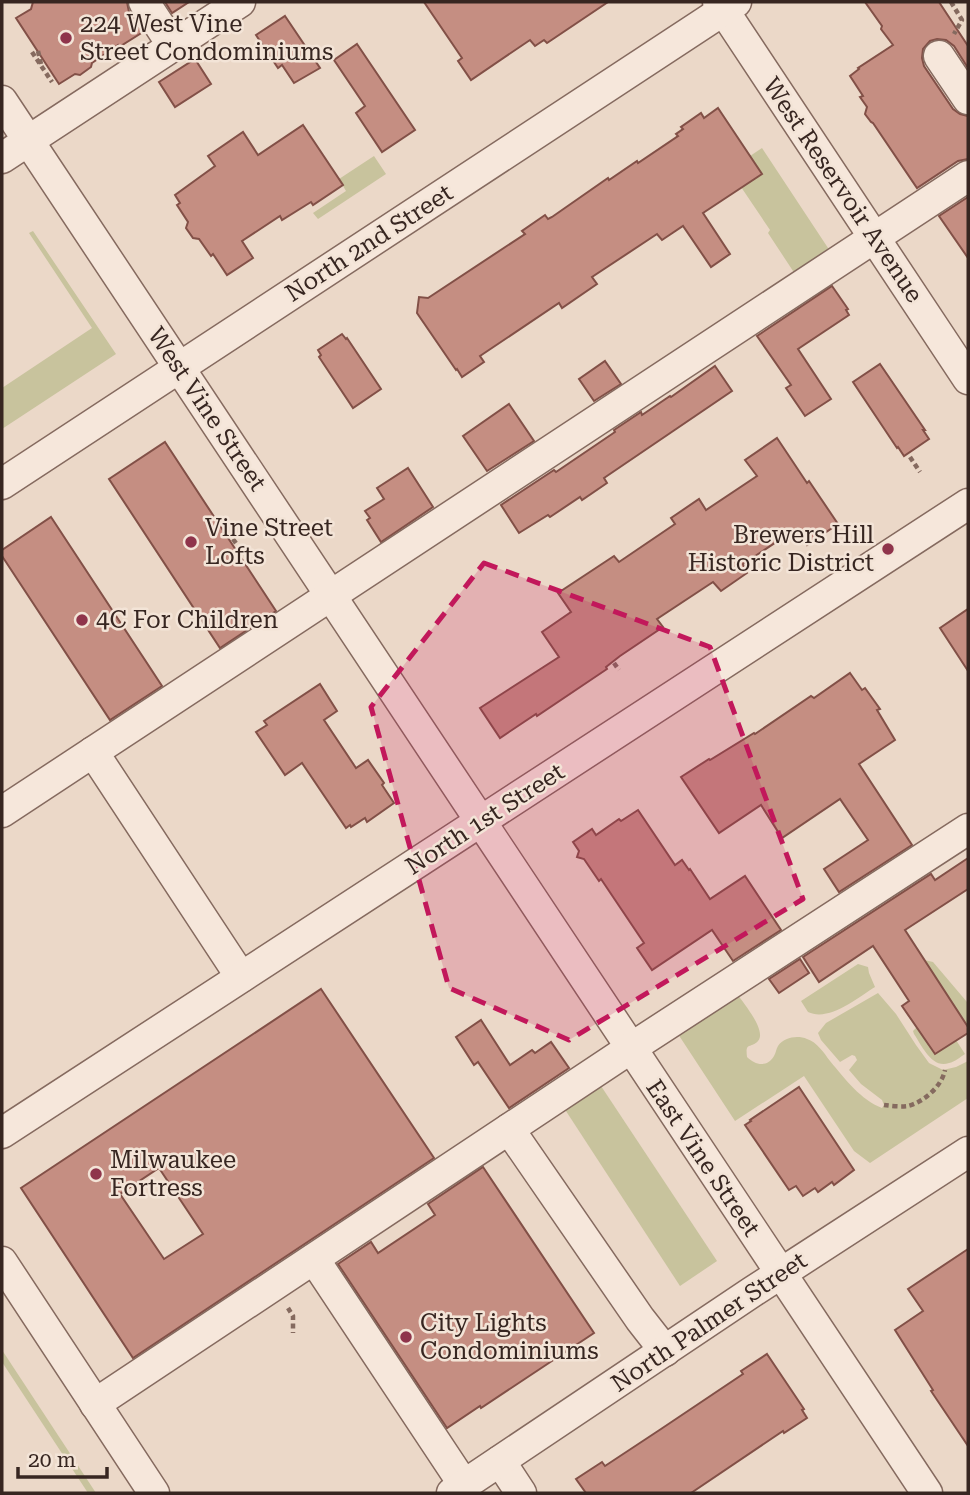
<svg xmlns="http://www.w3.org/2000/svg" width="970" height="1495" font-family="'Roboto Serif',serif">
	<style>
		.green { fill: #c8c39d }
		.building { fill: #c58e82; stroke: #825047; stroke-width: 2; fill-rule: evenodd }
		.lines { fill: none; stroke-linecap: round; stroke-linejoin: round }
		.minor-casing { stroke: #856a5f; stroke-width: 33 }
		.path { stroke: #856a5f; stroke-width: 4.5; stroke-dasharray: 5 3.5; stroke-linecap: butt }
		.minor { stroke: #f6e7db; stroke-width: 30 }
		.marked { fill: #c2185b; fill-opacity: 0.2; stroke: #c2185b; stroke-width: 5; stroke-dasharray: 14 9; stroke-linejoin: round }
		.poi-dot { fill: #8f344b; stroke: #f3e4d7; stroke-width: 2.5 }
		.labels { text-anchor: middle; stroke-width: 5; stroke-linejoin: round; paint-order: stroke }
		.poi-label { font-size: 24px; fill: #372621; stroke: #f3e4d7; text-anchor: start }
		.street-label { font-size: 24px; fill: #372621; stroke: #f3e4d7 }
	</style>
	<rect width="100%" height="100%" fill="#ebd8c8"/>
	<g class="green">
		<polygon points="762,148 830,251 795,274 768,233 770,230 741,187 750,156"/>
		<polygon points="374,156 386,174 318,219 313,213 346,191 339,179"/>
		<polygon points="33,231 116,354 2,429 2,388 92,328 29,233"/>
		<polygon points="924,960 933,962 967,1002 968,1027"/>
		<path d="M858,964L868,967L869,973L875,987C857,998 829,1022 808,1012L801,1001Z"/>
		<path d="M878,993L896,1014L916,1045L929,1063L943,1070L956,1067L968,1061V1098L870,1163L854,1151L804,1076L735,1121L678,1034L738,995C744,1004 767,1031 758,1041C751,1049 745,1041 747,1057C755,1065 767,1068 774,1056C776,1053 776,1049 778,1046C784,1037 798,1035 807,1039C817,1042 824,1053 830,1061C845,1079 861,1100 882,1108L884,1105L882,1100L861,1084L849,1070L857,1060L855,1056L852,1055L840,1062L821,1040L818,1033L826,1023Z"/>
		<path d="M917,1027L935,1054L956,1040L965,1054C960,1057 955,1062 949,1063C932,1069 922,1046 914,1034L913,1031Z"/>
		<polygon points="601,1086 717,1261 680,1286 564,1108"/>
		<polygon points="2,1350 96,1493 88,1493 2,1362"/>
	</g>
	<g class="building">
		<polygon points="33,2 127,2 129,12 143,32 119,47 118,45 92,63 91,67 80,75 75,74 59,84 16,18 31,9"/>
		<polygon points="165,2 189,2 172,13"/>
		<polygon points="424,2 608,2 547,43 544,40 535,46 530,40 471,80 458,61 462,58"/>
		<polygon points="865,2 939,2 968,46 968,68 954,46 946,40 937,39 930,41 923,49 922,58 924,66 953,109 960,114 968,116 968,159 958,161 917,188 873,123 871,122 865,114 867,107 860,97 863,96 850,76 859,69 858,68 893,45 881,29 882,26"/>
		<polygon points="285,16 320,68 294,83 282,65 278,68 256,35"/>
		<polygon points="357,44 415,130 382,152 356,113 365,106 334,60"/>
		<polygon points="195,59 211,84 175,107 159,82"/>
		<polygon points="718,108 762,174 703,213 730,254 711,267 683,226 662,240 657,234 592,277 597,284 562,308 559,303 480,356 484,362 462,377 457,369 456,370 417,313 419,297 428,298 525,234 522,231 545,215 548,219 552,217 608,178 609,180 637,161 638,163 678,136 676,134 683,129 681,127 701,113 704,118"/>
		<polygon points="303,125 343,185 313,205 311,202 282,220 280,216 242,241 253,258 227,275 213,254 211,256 199,239 193,238 186,228 188,222 177,205 180,203 175,195 215,166 208,156 243,132 258,155"/>
		<polygon points="968,197 968,258 939,216"/>
		<polygon points="832,286 848,309 846,310 849,315 798,349 831,399 805,416 786,388 791,385 757,336"/>
		<polygon points="342,334 346,339 347,338 381,389 353,408 319,357 321,355 318,350"/>
		<polygon points="605,361 621,384 594,401 579,379"/>
		<polygon points="880,364 925,430 923,430 929,439 904,456 898,447 897,448 853,382"/>
		<polygon points="715,366 732,391 604,478 607,483 582,500 580,497 550,517 548,515 519,533 501,505 554,470 556,472 615,432 614,430 641,412 642,415 670,396 671,397"/>
		<polygon points="509,404 534,441 487,471 463,436"/>
		<polygon points="777,438 807,483 809,481 838,524 807,545 796,529 743,564 747,573 721,591 713,582 657,619 663,627 620,656 606,667 607,669 537,716 536,714 500,738 480,708 559,657 542,632 571,612 558,593 614,556 619,562 675,524 671,518 699,499 706,510 757,476 745,460"/>
		<polygon points="165,442 276,611 220,648 109,479"/>
		<polygon points="408,468 433,507 381,542 367,520 370,518 365,511 384,499 377,488"/>
		<polygon points="51,517 162,686 110,720 2,556 2,550"/>
		<polygon points="968,609 968,671 940,628"/>
		<polygon points="850,673 862,690 865,688 880,709 877,710 895,740 859,764 912,845 839,892 824,869 868,840 840,799 782,838 761,805 719,833 681,777 709,759 710,760 754,733 755,734 811,696 814,698"/>
		<polygon points="320,684 337,711 324,720 356,768 368,760 384,783 382,785 394,803 367,822 365,818 351,827 350,825 346,828 302,763 285,775 256,732 267,725 264,721"/>
		<polygon points="638,810 675,865 682,860 689,870 690,869 710,899 745,876 781,930 733,961 712,930 652,970 637,948 644,943 601,879 599,881 584,859 577,857 579,851 573,842 592,829 596,835 619,819 621,821"/>
		<polygon points="968,858 968,889 905,930 968,1027 968,1033 935,1054 902,1006 909,1001 873,946 819,982 803,957 931,874 935,880"/>
		<polygon points="800,959 809,973 779,993 769,979"/>
		<path d="M321,989L434,1158L133,1358L21,1188ZM159,1168L203,1234L164,1259L120,1194Z"/>
		<polygon points="481,1020 510,1065 532,1050 535,1053 551,1042 569,1068 509,1108 478,1062 474,1065 456,1037"/>
		<polygon points="799,1087 854,1170 834,1185 832,1182 818,1192 815,1188 803,1196 796,1186 789,1190 745,1125 751,1121 750,1120"/>
		<polygon points="483,1167 594,1333 481,1408 480,1406 447,1428 338,1264 371,1242 378,1253 435,1215 428,1204"/>
		<polygon points="968,1249 968,1446 931,1391 933,1390 895,1330 923,1311 908,1289"/>
		<polygon points="767,1354 804,1409 802,1410 807,1418 784,1433 783,1431 691,1493 586,1493 576,1479 602,1462 605,1466 661,1429 743,1374 741,1371"/>
	</g>
	<g class="lines">
		<g class="minor-casing">
			<g id="minor">
				<polyline points="144,2 173,46"/>
				<polyline points="718,2 968,379"/>
				<polyline points="939,56 968,99"/>
				<polyline points="2,101 927,1493"/>
				<polyline points="2,158 240,2"/>
				<polyline points="2,484 736,2"/>
				<polyline points="2,812 93,752"/>
				<polyline points="241,977 93,752 968,176"/>
				<polyline points="509,1129 640,1319 665,1351"/>
				<polyline points="2,1133 968,504"/>
				<polyline points="314,1259 464,1485"/>
				<polyline points="2,1262 154,1493"/>
				<polyline points="95,1404 631,1048 968,829"/>
				<polyline points="500,1461 521,1493"/>
				<polyline points="452,1493 752,1292 968,1152"/>
			</g>
		</g>
		<g class="path">
			<polyline points="951,2 962,20 954,34"/>
			<polyline points="38,51 41,64"/>
			<polyline points="32,52 52,82"/>
			<polyline points="910,457 920,472"/>
			<polyline points="233,539 238,546"/>
			<polyline points="614,663 619,670"/>
			<path d="M884,1105C891,1106 901,1107 908,1106C924,1102 942,1086 945,1070"/>
			<polyline points="288,1308 293,1316 293,1333"/>
		</g>
		<use href="#minor" class="minor"/>
	</g>
	<path class="marked" d="M484,563L710,647L803,899L569,1040L449,988L371,707Z"/>
	<g class="poi-dot">
		<circle cx="66" cy="38" r="7"/>
		<circle cx="191" cy="542" r="7"/>
		<circle cx="888" cy="549" r="7"/>
		<circle cx="82" cy="620" r="7"/>
		<circle cx="96" cy="1174" r="7"/>
		<circle cx="406" cy="1337" r="7"/>
	</g>
	<g class="labels">
		<g class="poi-label">
			<text x="80" y="32">224 West Vine<tspan x="80" dy="28">Street Condominiums</tspan></text>
			<text x="205" y="536">Vine Street<tspan x="205" dy="28">Lofts</tspan></text>
			<text x="874" y="543" text-anchor="end">Brewers Hill<tspan x="874" dy="28">Historic District</tspan></text>
			<text x="96" y="628">4C For Children</text>
			<text x="110" y="1168">Milwaukee<tspan x="110" dy="28">Fortress</tspan></text>
			<text x="420" y="1331">City Lights<tspan x="420" dy="28">Condominiums</tspan></text>
		</g>
		<g class="street-label">
			<text transform="translate(843 190) rotate(56)" y="8">West Reservoir Avenue</text>
			<text transform="translate(369 243) rotate(-33)" y="8">North 2nd Street</text>
			<text transform="translate(207 409) rotate(56)" y="8">West Vine Street</text>
			<text transform="translate(485 819) rotate(-33)" y="8">North 1st Street</text>
			<text transform="translate(703 1158) rotate(56)" y="8">East Vine Street</text>
			<text transform="translate(709 1322) rotate(-34)" y="8">North Palmer Street</text>
		</g>
	</g>
	<rect width="970" height="1495" fill="none" stroke="#372621" stroke-width="7"/>
	<path d="M18 1467v10h89v-10" fill="none" stroke="#372621" stroke-width="3.5"/>
	<text x="28" y="1467" font-size="21" fill="#372621" stroke="#f3e4d7" stroke-width="5" paint-order="stroke">20 m</text>
</svg>
